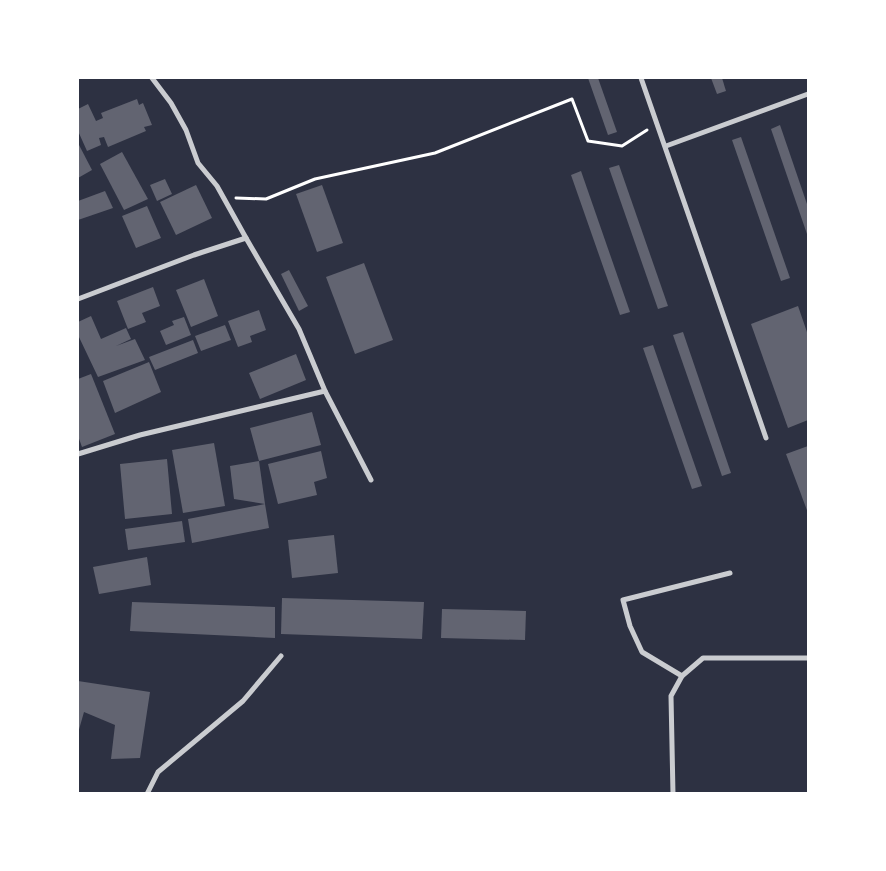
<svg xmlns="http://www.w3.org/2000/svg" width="886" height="871" font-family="'Fira Sans',sans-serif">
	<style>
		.building { fill: #626471 }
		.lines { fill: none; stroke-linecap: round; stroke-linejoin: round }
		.path { stroke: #fff; stroke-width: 3 }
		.minor { stroke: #caccd0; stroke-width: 5 }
	</style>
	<rect width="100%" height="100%" fill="#2d3142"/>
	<g class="building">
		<polygon points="588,78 598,78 617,132 608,135"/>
		<polygon points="711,78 722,78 726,91 717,94"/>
		<polygon points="137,99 139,105 143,103 152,125 144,127 146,131 108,147 104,137 99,138 101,145 87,151 78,131 78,109 88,104 96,121 103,118 101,113"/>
		<polygon points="780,125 808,207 808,237 771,129"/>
		<polygon points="741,137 790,278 781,281 732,140"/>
		<polygon points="78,143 92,170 78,178"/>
		<polygon points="122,152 148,199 124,210 100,164"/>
		<polygon points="619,165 668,306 658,309 609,168"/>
		<polygon points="581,171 630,312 620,315 571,175"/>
		<polygon points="165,179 172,194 157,201 150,185"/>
		<polygon points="196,185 212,218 176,235 160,202"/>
		<polygon points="322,185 343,243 317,252 296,194"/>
		<polygon points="105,191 113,208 78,220 78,201"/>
		<polygon points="147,206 161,238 136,248 122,216"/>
		<polygon points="364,263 393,340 355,354 326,277"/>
		<polygon points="289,270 308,306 299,311 281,274"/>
		<polygon points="204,279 218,316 191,327 176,290"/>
		<polygon points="153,287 160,306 142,313 146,322 128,329 117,301"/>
		<polygon points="798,306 808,335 808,420 788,428 751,324"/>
		<polygon points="259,310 266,330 250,336 252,342 238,347 228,321"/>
		<polygon points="91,316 101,339 126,328 131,339 116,346 135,339 145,360 98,377 78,335 78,322"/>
		<polygon points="184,317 191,335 166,345 160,331 174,325 172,321"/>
		<polygon points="225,325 231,340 201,351 195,336"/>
		<polygon points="683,332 731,473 722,476 673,335"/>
		<polygon points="193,340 198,353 155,370 149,357"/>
		<polygon points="653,345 702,486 692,489 643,348"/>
		<polygon points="296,354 306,380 260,399 249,373"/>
		<polygon points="149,362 161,392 115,413 103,381"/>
		<polygon points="91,374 115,434 82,447 78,436 78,379"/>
		<polygon points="312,412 321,445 259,461 250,428"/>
		<polygon points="214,443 225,506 183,513 172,450"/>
		<polygon points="808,446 808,513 786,454"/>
		<polygon points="321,451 327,478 314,482 317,495 278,504 268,464"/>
		<polygon points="167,459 172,514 125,519 120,464"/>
		<polygon points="259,461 265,504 234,499 230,466"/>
		<polygon points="265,504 269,528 192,543 188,519"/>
		<polygon points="182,521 185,542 128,550 125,529"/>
		<polygon points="334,535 338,573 292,578 288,540"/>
		<polygon points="147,557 151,585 99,594 93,567"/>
		<polygon points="282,598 424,602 422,639 281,634"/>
		<polygon points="132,602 275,607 275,638 130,631"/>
		<polygon points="442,609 526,611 525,640 441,638"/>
		<polygon points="78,681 150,692 140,758 111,759 115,725 84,712 78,733"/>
	</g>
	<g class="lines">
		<polyline class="path" points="236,198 266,199 315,179 435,153 572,99 588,141 622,146 647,130"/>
		<g class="minor">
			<polyline points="641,78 766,438"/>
			<polyline points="666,146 808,94"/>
			<polyline points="246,238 299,329 325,391 371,480"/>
			<polyline points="78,299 194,255 246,238 217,186 198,163 186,130 171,103 152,78"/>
			<polyline points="78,454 140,435 325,391"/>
			<polyline points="682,676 642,652 630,626 623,600 730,573"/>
			<polyline points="147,794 158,772 243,701 281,656"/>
			<polyline points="673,794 671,696 682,676 703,658 808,658"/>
		</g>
	</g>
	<rect width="886" height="871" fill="none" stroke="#ffffff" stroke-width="158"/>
</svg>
